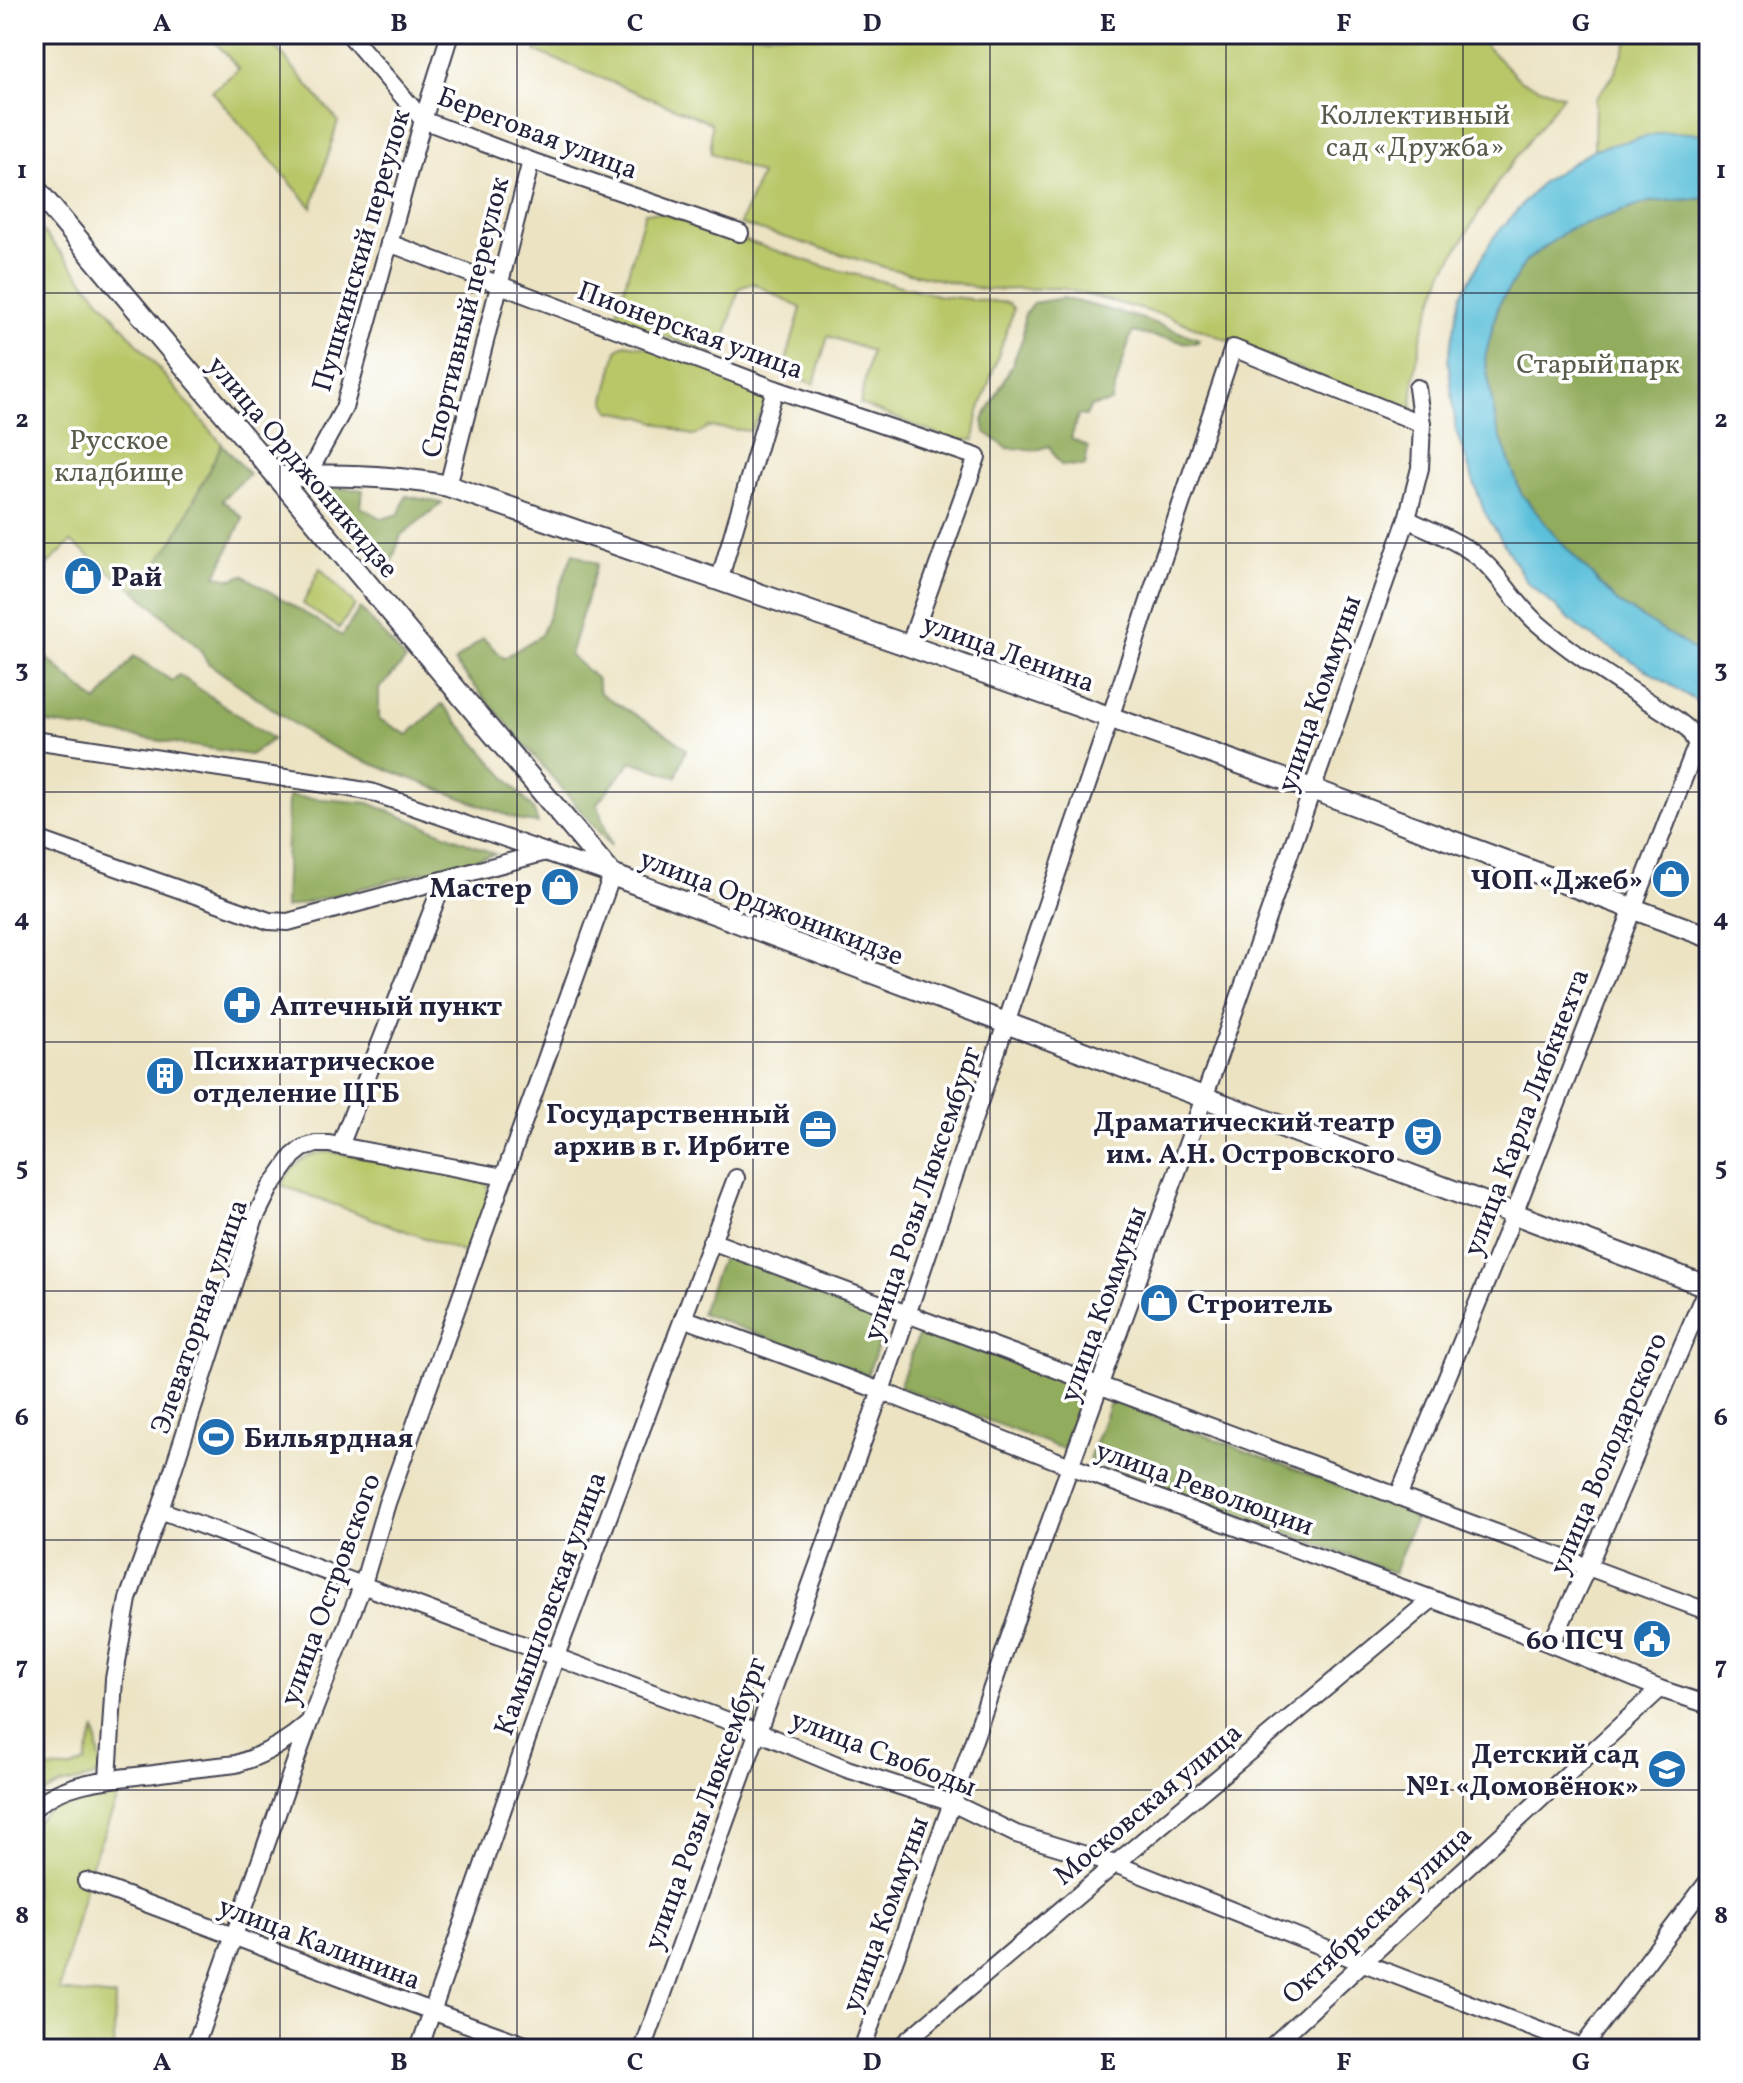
<svg xmlns="http://www.w3.org/2000/svg" width="1743" height="2083" font-family="Vollkorn,serif">
	<style>
		.green { fill: #b9c769; stroke: #6e7452; stroke-width: 2 }
		.forest { fill: #92ac5d; stroke: #5a674c; stroke-width: 2 }
		.water { fill: #5cc0da; stroke: #3f718a; stroke-width: 2 }
		.lines { fill: none; stroke-linecap: round; stroke-linejoin: round }
		.minor-casing { stroke: #403f4f; stroke-width: 20 }
		.major-casing { stroke: #403f4f; stroke-width: 24 }
		.minor { stroke: #fff; stroke-width: 16 }
		.major { stroke: #fff; stroke-width: 20 }
		.grid { fill: none; stroke: #22223b; stroke-width: 2; stroke-opacity: 0.55 }
		.labels { text-anchor: middle; stroke-width: 7; stroke-linejoin: round; paint-order: stroke }
		.park-label { font-size: 28px; fill: #575c4b; stroke: #fff }
		.street-label { font-size: 28px; fill: #22223b; stroke: #fff }
		.poi-label { font-size: 28px; font-weight: bold; fill: #22223b; stroke: #fff; text-anchor: end }
		.neatline { fill: none; stroke: #22223b; stroke-width: 3 }
		.grid-label { font-size: 26px; text-anchor: middle; font-weight: bold; fill: #22223b }
	</style>
	<rect width="100%" height="100%" fill="#fff"/>
	<filter id="ink" filterUnits="userSpaceOnUse"><feTurbulence type="fractalNoise" baseFrequency=".0125" numOctaves="2"/><feDisplacementMap in="SourceGraphic" scale="16" xChannelSelector="R" yChannelSelector="G"/><feConvolveMatrix kernelMatrix="1 2 1 2 8 2 1 2 1" color-interpolation-filters="sRGB"/></filter>
	<filter id="wash" filterUnits="userSpaceOnUse"><feTurbulence type="fractalNoise" baseFrequency=".006" numOctaves="4" result="noise"/><feDisplacementMap in="SourceGraphic" scale="32" xChannelSelector="R" yChannelSelector="G"/><feGaussianBlur stdDeviation="1.8" result="paint"/><feColorMatrix in="noise" values="0 0 0 0 0 0 0 0 0 0 0 0 0 0 0 0 0 1.4 0 .05"/><feComposite in="paint" operator="in"/></filter>
	<g filter="url(#wash)">
		<rect width="100%" height="100%" fill="#ece3c3"/>
		<g class="green">
			<polygon points="208,34 265,34 338,121 312,208 212,91 239,69"/>
			<polygon points="540,34 1474,34 1521,81 1563,96 1499,180 1444,271 1422,333 1414,379 1412,409 1407,412 1167,316 1061,288 987,290 887,268 740,224 761,174 711,153 711,123 535,51"/>
			<polygon points="1631,34 1709,34 1709,134 1665,132 1594,149 1595,99 1614,74"/>
			<polygon points="645,212 661,213 829,268 941,296 1008,303 1014,309 978,415 974,440 951,440 860,404 871,351 828,336 814,384 783,372 801,308 753,283 739,288 725,338 714,353 615,320"/>
			<polygon points="34,221 222,444 175,538 136,591 71,542 34,577"/>
			<polygon points="625,344 650,348 759,388 766,396 765,407 750,431 709,427 694,436 642,417 610,411 605,400 617,350"/>
			<polygon points="320,568 355,605 339,628 303,604"/>
			<path d="M331,1152L483,1179L488,1186L489,1200L468,1254L281,1185C293,1164 306,1152 331,1152Z"/>
			<polygon points="95,1729 101,1765 99,1772 91,1778 60,1785 34,1798 34,1768 69,1769 85,1763"/>
			<path d="M122,1788L90,1868L59,1991L115,1997L114,2049H34V1825C53,1797 91,1791 122,1788Z"/>
		</g>
		<g class="forest">
			<polygon points="1709,198 1709,659 1617,602 1557,538 1521,493 1496,425 1485,358 1498,306 1526,261 1569,229 1649,202"/>
			<path d="M1063,298L1143,319L1199,339L1198,342C1182,345 1180,340 1166,338C1154,337 1144,335 1133,332L1129,341L1111,402L1090,407L1086,416L1078,415L1071,439L1088,447L1085,466L1061,465L1049,446L1037,450L1007,448L985,432L983,420L1012,365L1023,337L1024,316L1033,303Z"/>
			<polygon points="222,444 249,474 222,500 243,518 216,576 233,579 243,575 342,636 360,608 406,660 379,689 379,719 408,735 442,704 533,809 538,823 522,821 349,755 314,738 208,663 198,647 136,591 175,538"/>
			<polygon points="321,486 363,490 361,507 382,519 399,514 406,496 442,503 401,535 388,573 315,493"/>
			<polygon points="573,553 597,564 570,655 597,679 600,693 671,737 686,749 676,777 632,761 597,803 611,846 454,662 483,638 504,658 541,635"/>
			<polygon points="34,647 97,702 134,656 172,681 179,675 273,739 250,755 34,721"/>
			<polygon points="288,796 369,803 495,854 285,908"/>
			<polygon points="723,1255 889,1317 867,1375 701,1313"/>
			<polygon points="921,1329 1084,1390 1063,1449 899,1387"/>
			<polygon points="1111,1400 1416,1515 1394,1573 1089,1459"/>
		</g>
		<polygon class="water" points="1666,132 1709,134 1709,198 1649,202 1569,229 1526,261 1498,306 1485,358 1496,425 1521,493 1557,538 1617,602 1709,659 1709,709 1582,630 1526,581 1484,511 1456,431 1448,359 1461,296 1492,239 1542,182 1594,149"/>
	</g>
	<g filter="url(#ink)">
		<g class="lines">
			<g class="minor-casing">
				<g id="minor">
					<polyline points="349,34 423,120 531,161 740,233"/>
					<polyline points="389,243 775,389 977,457 909,646"/>
					<polyline points="307,476 344,408 423,120 450,34"/>
					<polyline points="448,486 531,161"/>
					<polyline points="719,581 775,389"/>
					<polyline points="34,740 338,786 371,792 612,875 387,1503 363,1584 309,1723 194,2049"/>
					<polyline points="34,838 252,915 269,921 288,922 546,852"/>
					<polyline points="340,1146 444,880"/>
					<polyline points="711,1241 1709,1612"/>
					<polyline points="683,1318 881,1391 1070,1466 1432,1599 1551,1644 1660,1689 1709,1705"/>
					<path d="M1398,1497L1514,1214L1697,744L1688,729L1677,720C1629,688 1578,659 1535,621C1513,601 1498,571 1473,553C1454,539 1429,530 1407,519"/>
					<polyline points="160,1510 758,1732 847,1769 952,1803 1016,1834 1115,1864 1361,1962 1587,2049"/>
					<polyline points="1551,1644 1588,1566 1709,1283"/>
					<polyline points="108,1779 114,1679 128,1599 160,1510 254,1220 270,1188 293,1156 303,1148 316,1144 329,1144 504,1177"/>
					<path d="M34,1808C66,1780 113,1779 154,1774C181,1770 208,1767 236,1764C264,1755 286,1743 307,1724"/>
					<path d="M86,1881C237,1936 385,1996 537,2049"/>
					<polyline points="419,2049 556,1656 736,1178"/>
					<polyline points="643,2049 881,1391 1110,718 1233,348 1422,424"/>
					<polyline points="862,2049 952,1803 1045,1535 1204,1098 1407,519 1420,468 1422,424 1417,388"/>
					<polyline points="897,2049 1115,1864 1432,1599"/>
					<polyline points="1269,2049 1660,1689"/>
					<polyline points="1581,2049 1709,1880"/>
				</g>
			</g>
			<g class="major-casing">
				<g id="major">
					<polyline points="34,187 612,875 1709,1287"/>
					<path d="M277,477C334,474 392,475 448,486L909,646L1312,789L1709,937"/>
				</g>
			</g>
			<use href="#minor" class="minor"/>
			<use href="#major" class="major"/>
		</g>
	</g>
	<path class="grid" d="M280,34V2049M517,34V2049M753,34V2049M990,34V2049M1226,34V2049M1463,34V2049M34,293H1709M34,543H1709M34,792H1709M34,1042H1709M34,1291H1709M34,1540H1709M34,1790H1709"/>
	<defs>
		<g id="shop-disc" transform="scale(2)"><circle r="9.5" fill="#1f6fb2" stroke="#fff"/><path d="M-5-2.5h2.3a2.7 3.5 0 0 1 5.4 0H5L5.5 6h-11ZM-1.5-2.5h3a1.5 2.3 0 0 0-3 0Z" fill="#fff"/></g>
		<g id="pharmacy-disc" transform="scale(2)"><circle r="9.5" fill="#1f6fb2" stroke="#fff"/><path d="M-2-6h4v4h4v4h-4v4h-4v-4h-4v-4h4Z" fill="#fff"/></g>
		<g id="building-disc" transform="scale(2)"><circle r="9.5" fill="#1f6fb2" stroke="#fff"/><path d="M-4-6H4V6H1V3H-1V6H-4ZM-2.5-4.3h1.7v1.8h-1.7ZM.8-4.3h1.7v1.8H.8ZM-2.5-1h1.7V.8h-1.7ZM.8-1h1.7V.8H.8Z" fill="#fff"/></g>
		<g id="office-disc" transform="scale(2)"><circle r="9.5" fill="#1f6fb2" stroke="#fff"/><path d="M-6-3h4V-5.5h4V-3h4V5H-6ZM-1-4.5V-3h2v-1.5ZM-6 0V1H6V0Z" fill="#fff"/></g>
		<g id="theatre-disc" transform="scale(2)"><circle r="9.5" fill="#1f6fb2" stroke="#fff"/><path d="M-5-5.5Q0-4 5-5.5V0Q5 5 0 6Q-5 5-5 0ZM-3.3-2.5H-1v1.5H-3.3ZM1-2.5H3.3v1.5H1ZM-2.8 1Q0 5.5 2.8 1Z" fill="#fff"/></g>
		<g id="stadium-disc" transform="scale(2)"><circle r="9.5" fill="#1f6fb2" stroke="#fff"/><path d="M0-5a6.5 5 0 1 0 0 10a6.5 5 0 1 0 0-10ZM-3.5-1.8h7v3.6h-7Z" fill="#fff"/></g>
		<g id="civic-disc" transform="scale(2)"><circle r="9.5" fill="#1f6fb2" stroke="#fff"/><path d="M-.6-6.5H3V-4.5H.6V-3L4-1V1h2V6H-6V1h2V-1L-.6-3ZM-1.2 2.5V6h2.4V2.5Z" fill="#fff"/></g>
		<g id="school-disc" transform="scale(2)"><circle r="9.5" fill="#1f6fb2" stroke="#fff"/><path d="M0-5L7-2L0 1L-7-2ZM-4 1L0 2.5L4 1V4Q0 6-4 4Z" fill="#fff"/></g>
	</defs>
	<g fill-rule="evenodd">
		<use href="#shop-disc" x="83" y="576"/>
		<use href="#shop-disc" x="1671" y="879"/>
		<use href="#shop-disc" x="560" y="887"/>
		<use href="#pharmacy-disc" x="242" y="1005"/>
		<use href="#building-disc" x="165" y="1076"/>
		<use href="#office-disc" x="818" y="1129"/>
		<use href="#theatre-disc" x="1423" y="1137"/>
		<use href="#shop-disc" x="1159" y="1303"/>
		<use href="#stadium-disc" x="216" y="1437"/>
		<use href="#civic-disc" x="1652" y="1639"/>
		<use href="#school-disc" x="1667" y="1769"/>
	</g>
	<g class="labels">
		<g class="park-label">
			<text x="1415" y="124">Коллективный<tspan x="1415" dy="32">сад «Дружба»</tspan></text>
			<text x="1598" y="373">Старый парк</text>
			<text x="119" y="449">Русское<tspan x="119" dy="32">кладбище</tspan></text>
		</g>
		<g class="street-label">
			<text transform="translate(538 132) rotate(21)" y="10">Береговая улица</text>
			<text transform="translate(360 250) rotate(-74)" y="10">Пушкинский переулок</text>
			<text transform="translate(464 317) rotate(-76)" y="10">Спортивный переулок</text>
			<text transform="translate(691 329) rotate(20)" y="10">Пионерская улица</text>
			<text transform="translate(304 466) rotate(50)" y="10">улица Орджоникидзе</text>
			<text transform="translate(1009 652) rotate(20)" y="10">улица Ленина</text>
			<text transform="translate(1318 693) rotate(-71)" y="10">улица Коммуны</text>
			<text transform="translate(772 906) rotate(21)" y="10">улица Орджоникидзе</text>
			<text transform="translate(1525 1112) rotate(-69)" y="10">улица Карла Либкнехта</text>
			<text transform="translate(921 1193) rotate(-71)" y="10">улица Розы Люксембург</text>
			<text transform="translate(1102 1304) rotate(-70)" y="10">улица Коммуны</text>
			<text transform="translate(198 1316) rotate(-71)" y="10">Элеваторная улица</text>
			<text transform="translate(1607 1453) rotate(-67)" y="10">улица Володарского</text>
			<text transform="translate(1205 1487) rotate(20)" y="10">улица Революции</text>
			<text transform="translate(329 1589) rotate(-70)" y="10">улица Островского</text>
			<text transform="translate(549 1603) rotate(-70)" y="10">Камышловская улица</text>
			<text transform="translate(884 1752) rotate(21)" y="10">улица Свободы</text>
			<text transform="translate(704 1803) rotate(-70)" y="10">улица Розы Люксембург</text>
			<text transform="translate(1147 1803) rotate(-40)" y="10">Московская улица</text>
			<text transform="translate(884 1914) rotate(-70)" y="10">улица Коммуны</text>
			<text transform="translate(1376 1914) rotate(-43)" y="10">Октябрьская улица</text>
			<text transform="translate(320 1942) rotate(21)" y="10">улица Калинина</text>
		</g>
		<g class="poi-label">
			<text x="111" y="586" text-anchor="start">Рай</text>
			<text x="1643" y="889">ЧОП «Джеб»</text>
			<text x="532" y="897">Мастер</text>
			<text x="270" y="1015" text-anchor="start">Аптечный пункт</text>
			<text x="193" y="1070" text-anchor="start">Психиатрическое<tspan x="193" dy="32">отделение ЦГБ</tspan></text>
			<text x="790" y="1123">Государственный<tspan x="790" dy="32">архив в г. Ирбите</tspan></text>
			<text x="1395" y="1131">Драматический театр<tspan x="1395" dy="32">им. А.Н. Островского</tspan></text>
			<text x="1187" y="1313" text-anchor="start">Строитель</text>
			<text x="244" y="1447" text-anchor="start">Бильярдная</text>
			<text x="1624" y="1649">60 ПСЧ</text>
			<text x="1639" y="1763">Детский сад<tspan x="1639" dy="32">№1 «Домовёнок»</tspan></text>
		</g>
	</g>
	<rect width="1743" height="2083" fill="none" stroke="#fff" stroke-width="88"/>
	<rect x="44" y="44" width="1655" height="1995" class="neatline"/>
	<g class="grid-label">
		<text x="162" y="31">A</text>
		<text x="399" y="31">B</text>
		<text x="635" y="31">C</text>
		<text x="872" y="31">D</text>
		<text x="1108" y="31">E</text>
		<text x="1344" y="31">F</text>
		<text x="1581" y="31">G</text>
		<text x="22" y="178">1</text>
		<text x="1721" y="178">1</text>
		<text x="22" y="427">2</text>
		<text x="1721" y="427">2</text>
		<text x="22" y="677">3</text>
		<text x="1721" y="677">3</text>
		<text x="22" y="926">4</text>
		<text x="1721" y="926">4</text>
		<text x="22" y="1175">5</text>
		<text x="1721" y="1175">5</text>
		<text x="22" y="1425">6</text>
		<text x="1721" y="1425">6</text>
		<text x="22" y="1674">7</text>
		<text x="1721" y="1674">7</text>
		<text x="22" y="1923">8</text>
		<text x="1721" y="1923">8</text>
		<text x="162" y="2070">A</text>
		<text x="399" y="2070">B</text>
		<text x="635" y="2070">C</text>
		<text x="872" y="2070">D</text>
		<text x="1108" y="2070">E</text>
		<text x="1344" y="2070">F</text>
		<text x="1581" y="2070">G</text>
	</g>
</svg>
